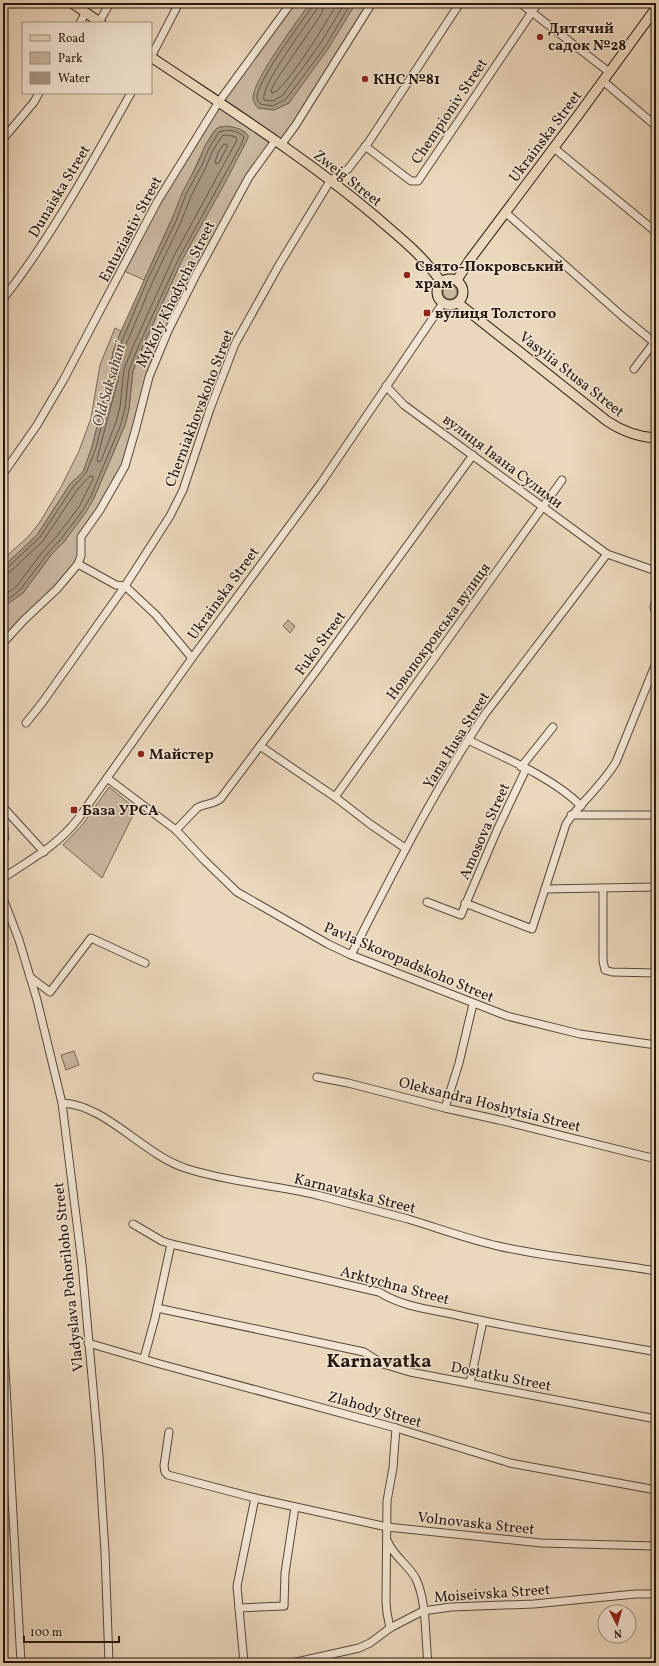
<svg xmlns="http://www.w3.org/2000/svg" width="659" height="1666" font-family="Vollkorn,serif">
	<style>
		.green { fill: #c9b69e; stroke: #776657 }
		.water { fill: #a89681; stroke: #746354 }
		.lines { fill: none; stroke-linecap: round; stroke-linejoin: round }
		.shore { stroke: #665648; stroke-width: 1 }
		.minor-casing { stroke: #56473b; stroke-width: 9 }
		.major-casing { stroke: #251710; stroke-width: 11 }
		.minor { stroke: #f2e5d3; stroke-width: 7 }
		.major { stroke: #ebd7bb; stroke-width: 9 }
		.poi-dot { fill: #8f2418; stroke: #f2e5d3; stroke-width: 1.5 }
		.labels { text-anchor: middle; stroke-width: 3; stroke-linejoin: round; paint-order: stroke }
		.poi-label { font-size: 15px; font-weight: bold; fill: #251710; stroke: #f2e5d3; text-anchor: start }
		.street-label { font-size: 15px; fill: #251710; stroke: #f2e5d3 }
		.water-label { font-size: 16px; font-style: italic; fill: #594a3d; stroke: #f2e5d3 }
		.district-label { font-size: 19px; font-weight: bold; fill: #251710; stroke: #f2e5d3 }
	</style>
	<rect width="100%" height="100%" fill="#ebd7bb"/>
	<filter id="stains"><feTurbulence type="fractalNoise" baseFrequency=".005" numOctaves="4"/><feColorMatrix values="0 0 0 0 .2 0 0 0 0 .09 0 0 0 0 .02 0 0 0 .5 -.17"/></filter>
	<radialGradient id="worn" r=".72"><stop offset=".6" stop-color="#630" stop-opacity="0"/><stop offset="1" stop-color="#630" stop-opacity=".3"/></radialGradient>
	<g class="green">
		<path d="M291,3H310L286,37L258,108L274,110L289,103L314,67L356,3H372L287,138L275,141L249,177L196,275L149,377L125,466L81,537L78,564L3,643V607L23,593L51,555L64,542L94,498L125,425L129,409L133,371L143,346L182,260L244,146L245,132C240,128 222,124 216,129C212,133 208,141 205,146L144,280L122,270L157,202L218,103Z"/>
		<circle cx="450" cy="292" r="7"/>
		<polygon points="115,328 121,331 113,352 109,377 92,447 83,472 70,484 37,535 3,567 3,559 28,537 40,522 61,487 79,451 91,418 100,365"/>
		<polygon points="288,620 295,626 290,633 283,626"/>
		<polygon points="109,787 136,809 102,878 63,845 83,824"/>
		<polygon points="3,813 7,819 9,840 3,841"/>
		<polygon points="74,1051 79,1065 66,1070 61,1055"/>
	</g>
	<g class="water">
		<path d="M310,3H356L328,49L289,103L274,110L258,108C256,106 254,102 253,100C250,83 299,19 310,3Z"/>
		<polygon points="228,126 240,129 248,135 248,138 225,183 182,260 143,346 133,371 129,409 125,425 94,498 86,512 64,542 51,555 23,593 3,607 3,567 37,535 70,484 83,472 92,447 109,377 113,352 121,331 172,219 182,193 198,163 205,146 216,129 220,127"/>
	</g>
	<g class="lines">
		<g class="shore">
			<path d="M313,3L312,7C302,21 254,85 257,99C258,101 260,103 260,104L273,106L286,99L325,47L351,3"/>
			<path d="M318,3L317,9C307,23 259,88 264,100L273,101L283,95L320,44L345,3"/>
			<path d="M324,3L322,13L275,82L271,91L272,93C286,91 328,18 338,3"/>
			<polygon points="228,135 236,137 237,140 174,256 135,342 124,369 120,407 116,422 101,461 98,462 97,459 118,379 122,354 152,283 181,222 191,196 206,167 213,150 222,136"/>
			<polygon points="224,144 227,145 227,147 219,163 216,164 215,162 218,153"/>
			<path d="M3,569L7,568L40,537L73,487L86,473L96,448L113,378L117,353L147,281L176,221L186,194L202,165L209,148L219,132C226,129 239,130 244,137L241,145L179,258L139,345L129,370L125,408L121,424L91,496L83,510L61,539L48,553L20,590L3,603"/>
			<polyline points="3,574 10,572 43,541 77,490 90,476 93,476 93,479 79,507 57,536 44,550 16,587 3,596"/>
		</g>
		<g class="minor-casing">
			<g id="minor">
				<polyline points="520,3 609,72"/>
				<polyline points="99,22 110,3"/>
				<polyline points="80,23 86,12"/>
				<polyline points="151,57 179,3"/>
				<polyline points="603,81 656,126"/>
				<polyline points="3,139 34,102 39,93"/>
				<polyline points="281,145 295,126 372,3"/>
				<polyline points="365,146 411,181 418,181 538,3"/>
				<polyline points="554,148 656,232"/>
				<polyline points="505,212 622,316 656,344"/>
				<path d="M3,299C53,235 91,164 131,93"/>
				<polyline points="634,369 656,340"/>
				<polyline points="386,386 404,405 607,554 656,571"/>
				<polyline points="3,474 37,425 64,379 157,202 218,103 291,3"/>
				<polyline points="78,564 116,585 125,586 156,615 192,658"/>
				<polyline points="656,599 654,607 656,615"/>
				<polyline points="3,643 24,620 57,589 78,564 81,556 81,537 100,510 125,466 136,428 149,377 168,331 196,275 249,177 275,141"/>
				<polyline points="26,723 42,703 125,586 170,516 183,490 210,409 235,344 279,265 330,181 348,169 368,143 460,3"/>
				<path d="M468,740C503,757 554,778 581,806"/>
				<polyline points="260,746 335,797 370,824 405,848"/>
				<polyline points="521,767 553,727"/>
				<polyline points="107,778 176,830 204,860 237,892 328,944 351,955 507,1016 580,1034 656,1045"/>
				<polyline points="335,797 562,480"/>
				<polyline points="3,807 44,852"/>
				<polyline points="571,815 656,815"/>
				<path d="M176,830L197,808C205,803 214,805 221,798L317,670L473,455"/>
				<path d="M3,878C31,859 56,847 78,819L192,658L321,483L443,303"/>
				<polyline points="603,888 603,961 605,970 612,972 656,973"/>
				<polyline points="545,889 656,887"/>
				<polyline points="3,898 19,940 37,1000 62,1103 82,1264 99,1456 105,1552 109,1663"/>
				<polyline points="427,902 461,915 498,828 526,769"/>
				<path d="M465,903L532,929L566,824C571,816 576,811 582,804C594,791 607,777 616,762L656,663"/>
				<path d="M351,955C393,873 434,790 485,714L607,554"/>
				<polyline points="30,977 50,992 91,938 145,963"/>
				<polyline points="655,1045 656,1017"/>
				<polyline points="317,1077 348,1083 445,1108 499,1120 656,1159"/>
				<path d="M62,1103C107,1105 144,1156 188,1169C229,1182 274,1185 317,1195C347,1203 378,1211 408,1219C438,1228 467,1239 498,1246C550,1258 604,1262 656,1271"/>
				<polyline points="445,1108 459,1063 473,1004"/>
				<path d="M133,1224L162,1241L171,1244L379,1292C401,1306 427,1309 452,1314C519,1330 588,1339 656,1352"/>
				<polyline points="157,1308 364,1352 383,1364 410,1372 656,1419"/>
				<polyline points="3,1331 21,1663"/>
				<polyline points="88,1343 160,1364 396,1428 510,1463 656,1490"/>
				<polyline points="144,1358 155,1318 171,1244"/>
				<polyline points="470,1383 483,1321"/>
				<polyline points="169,1432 164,1466 165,1472 168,1475 255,1498 387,1527 541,1543 656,1546"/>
				<path d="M388,1542C394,1557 409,1565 416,1579C427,1602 425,1638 428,1663"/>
				<polyline points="239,1608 284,1606 285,1573 295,1507"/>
				<polyline points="390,1628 387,1613 386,1602 387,1501 393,1468 396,1428"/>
				<polyline points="244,1663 237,1586 255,1498"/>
				<polyline points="292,1663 359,1648 370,1643 390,1628 423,1611 451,1607 534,1604 635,1594 656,1594"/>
			</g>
		</g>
		<g class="major-casing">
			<g id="major">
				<polyline points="72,3 101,23"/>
				<path d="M151,57C227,108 305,157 375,216C399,237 423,255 441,282"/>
				<circle cx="450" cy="292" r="13"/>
				<polyline points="457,280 469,261 579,114 656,8"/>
				<path d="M458,303L607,421C622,431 638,437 656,438"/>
			</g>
		</g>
		<use href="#minor" class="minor"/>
		<use href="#major" class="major"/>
	</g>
	<g class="poi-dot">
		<circle cx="540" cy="37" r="4"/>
		<circle cx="365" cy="79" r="4"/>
		<circle cx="407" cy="275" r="4"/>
		<rect x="423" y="309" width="8" height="8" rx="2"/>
		<circle cx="141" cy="754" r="4"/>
		<rect x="70" y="806" width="8" height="8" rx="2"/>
	</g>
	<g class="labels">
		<g class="poi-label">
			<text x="548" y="33">Дитячий<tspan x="548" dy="17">садок №28</tspan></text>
			<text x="373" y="84">КНС №81</text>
			<text x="415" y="271">Свято-Покровський<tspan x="415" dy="17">храм</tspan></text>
			<text x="435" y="318">вулиця Толстого</text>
			<text x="149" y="759">Майстер</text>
			<text x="82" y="815">База УРСА</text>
		</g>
		<g class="street-label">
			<text transform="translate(449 111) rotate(-56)" y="5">Chempioniv Street</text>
			<text transform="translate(545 136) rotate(-53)" y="5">Ukrainska Street</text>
			<text transform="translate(348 178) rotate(38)" y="5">Zweig Street</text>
			<text transform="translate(59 191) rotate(-59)" y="5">Dunaiska Street</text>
			<text transform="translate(130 229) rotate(-62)" y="5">Entuziastiv Street</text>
			<text transform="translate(175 294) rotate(-64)" y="5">Mykoly Khodycha Street</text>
			<text transform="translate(572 374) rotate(38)" y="5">Vasylia Stusa Street</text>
			<text transform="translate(199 408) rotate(-69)" y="5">Cherniakhovskoho Street</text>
			<text transform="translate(503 461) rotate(37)" y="5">вулиця Івана Сулими</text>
			<text transform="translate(223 593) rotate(-54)" y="5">Ukrainska Street</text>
			<text transform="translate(438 631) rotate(-54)" y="5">Новопокровська вулиця</text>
			<text transform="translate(320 643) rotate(-54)" y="5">Fuko Street</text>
			<text transform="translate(456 740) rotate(-58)" y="5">Yana Husa Street</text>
			<text transform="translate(484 831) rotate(-66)" y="5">Amosova Street</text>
			<text transform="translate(409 962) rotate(23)" y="5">Pavla Skoropadskoho Street</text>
			<text transform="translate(490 1104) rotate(14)" y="5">Oleksandra Hoshytsia Street</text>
			<text transform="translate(355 1193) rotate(14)" y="5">Karnavatska Street</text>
			<text transform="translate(68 1277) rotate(-96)" y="5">Vladyslava Pohoriloho Street</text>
			<text transform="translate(395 1285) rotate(15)" y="5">Arktychna Street</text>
			<text transform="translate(501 1376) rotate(11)" y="5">Dostatku Street</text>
			<text transform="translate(375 1409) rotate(16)" y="5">Zlahody Street</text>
			<text transform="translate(476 1523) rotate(6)" y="5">Volnovaska Street</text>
			<text transform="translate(492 1593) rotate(-4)" y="5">Moiseivska Street</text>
		</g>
		<g class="water-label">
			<text transform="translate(108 384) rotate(-74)" y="6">Old Saksahan'</text>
		</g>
		<g class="district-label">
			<text x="379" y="1367">Karnavatka</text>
		</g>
	</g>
	<rect width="659" height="1666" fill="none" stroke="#ebd7bb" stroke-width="16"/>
	<rect x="4" y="4" width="651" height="1658" fill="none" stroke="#251710" stroke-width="2"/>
	<rect x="8" y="8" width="643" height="1650" fill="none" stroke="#251710"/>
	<rect x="22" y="22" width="130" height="72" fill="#f2e5d3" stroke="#a09385"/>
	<rect x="30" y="35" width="20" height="6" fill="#ebd7bb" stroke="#a09385"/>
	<text x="58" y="42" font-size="12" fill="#251710">Road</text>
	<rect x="30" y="52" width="20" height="12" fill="#c9b69e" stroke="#a09385"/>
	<text x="58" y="62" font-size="12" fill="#251710">Park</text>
	<rect x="30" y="72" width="20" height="12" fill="#a89681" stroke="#a09385"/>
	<text x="58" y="82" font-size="12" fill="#251710">Water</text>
	<g transform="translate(617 1624) rotate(175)"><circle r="19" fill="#f2e5d3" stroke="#a09385"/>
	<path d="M0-3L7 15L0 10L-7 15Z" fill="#8f2418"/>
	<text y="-6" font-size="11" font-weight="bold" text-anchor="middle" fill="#251710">N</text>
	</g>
	<path d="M24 1636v6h95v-6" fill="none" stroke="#251710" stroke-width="2"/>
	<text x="30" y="1636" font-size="12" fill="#251710" stroke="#f2e5d3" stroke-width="3" paint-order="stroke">100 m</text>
	<rect width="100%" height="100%" filter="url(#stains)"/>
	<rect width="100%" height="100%" fill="url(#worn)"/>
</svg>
